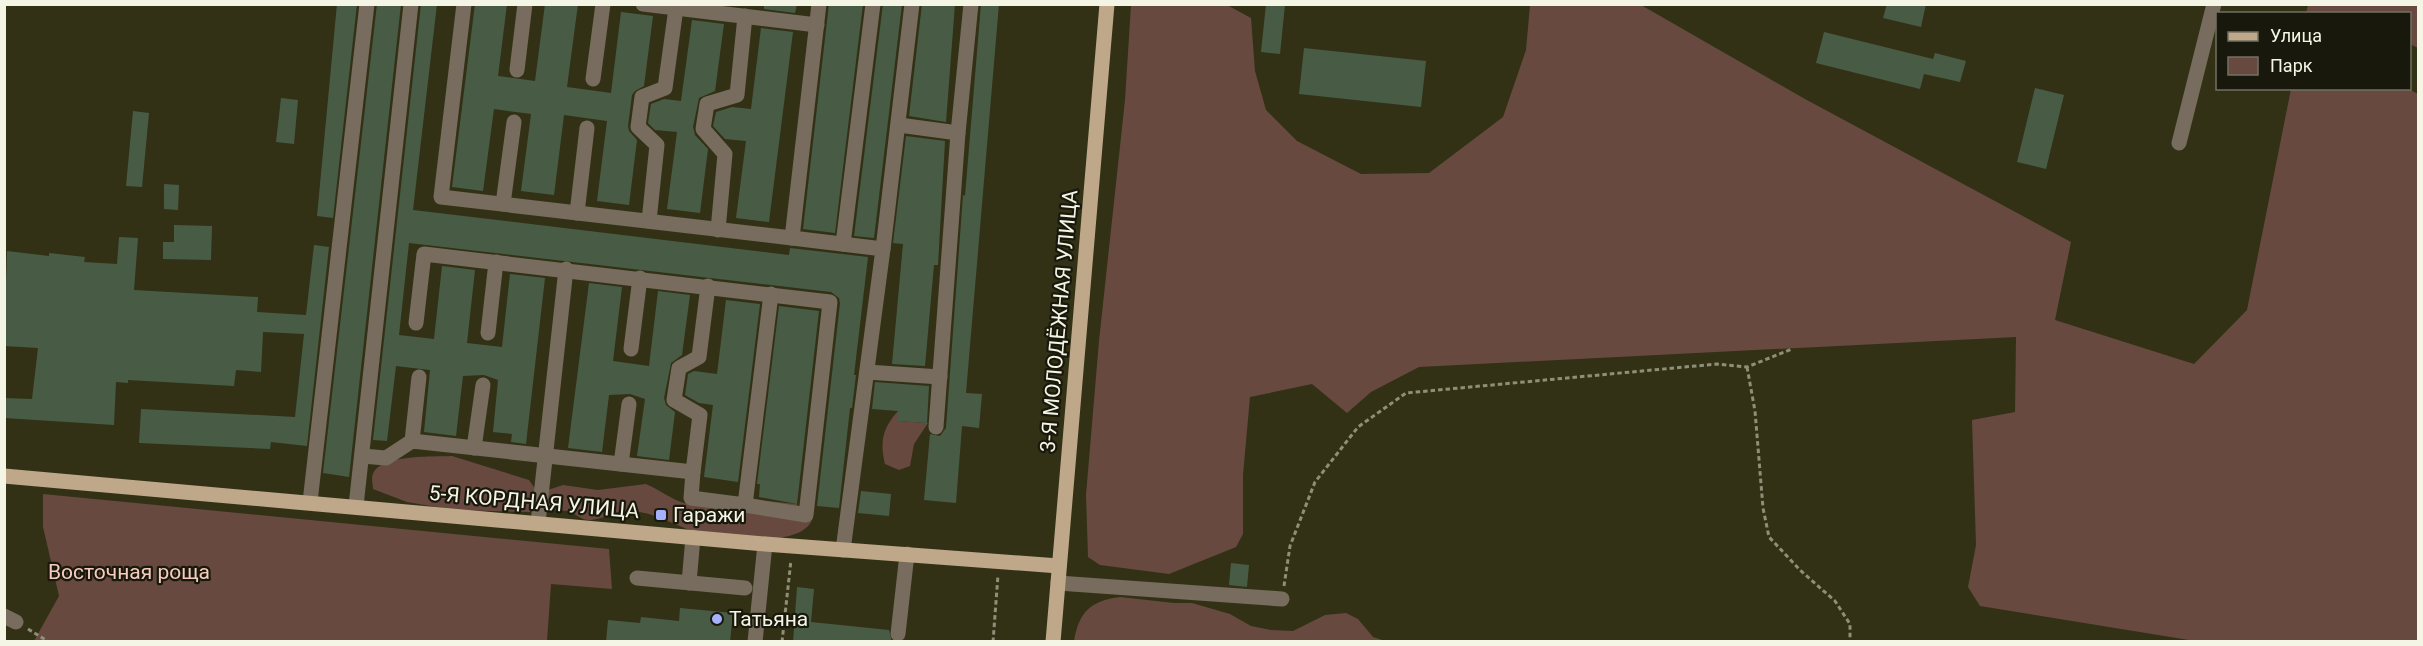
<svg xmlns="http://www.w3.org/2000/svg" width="2423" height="646" font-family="Roboto,sans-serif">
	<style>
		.green { fill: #67493f }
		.building { fill: #485c45 }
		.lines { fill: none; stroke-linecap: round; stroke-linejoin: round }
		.path { stroke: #8f8f78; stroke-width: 3; stroke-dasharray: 4.5 3; stroke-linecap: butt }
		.minor { stroke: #776c5d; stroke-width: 15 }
		.major { stroke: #bfa789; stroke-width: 15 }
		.poi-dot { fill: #a5b1fc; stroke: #19180c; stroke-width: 2 }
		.labels { text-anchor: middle; stroke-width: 4.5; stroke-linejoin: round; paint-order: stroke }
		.street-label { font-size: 21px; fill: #f4f5e4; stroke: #19180c }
		.poi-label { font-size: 21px; fill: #f4f5e4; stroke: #19180c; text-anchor: start }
		.park-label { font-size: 21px; fill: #f7ccbe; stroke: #19180c }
	</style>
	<rect width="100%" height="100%" fill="#323115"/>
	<g class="green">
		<polygon points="1131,5 1227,5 1251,18 1255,71 1266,110 1297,141 1361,174 1429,173 1503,117 1526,50 1530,5 1641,5 1805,99 2071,242 2055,320 2194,364 2247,310 2291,89 2407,88 2418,94 2418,641 2195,641 1980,606 1968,587 1976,545 1972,420 2015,412 2016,337 1419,367 1371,392 1347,413 1312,384 1250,397 1243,475 1243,534 1236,547 1169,574 1100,565 1088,557 1086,495 1099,341 1125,100"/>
		<polygon points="2308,5 2418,5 2418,48 2410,44 2410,14 2306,13"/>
		<path d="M898,411V421L928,423L914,444L910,466L899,470L885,464C880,442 882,429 898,411Z"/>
		<path d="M452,456L529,480L536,490L530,512L454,510L407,502L373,489C373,485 371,478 373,474C380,454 434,457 452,456Z"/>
		<path d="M646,484C658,489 675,501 684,503C707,510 734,506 757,504L758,500L796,504L813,516C808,547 735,540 710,536C684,531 659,513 632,511C619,510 608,517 596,519C581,523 579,514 567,511C558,510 554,511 545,507L548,490L563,485L598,490Z"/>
		<polygon points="43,494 609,549 612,589 551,584 547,641 34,641 59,596 43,527"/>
		<path d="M1120,597L1174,603H1192L1230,614L1251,626L1271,630L1293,631L1325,615L1346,613L1358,619L1373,637L1385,641H1074C1079,612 1090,601 1120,597Z"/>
	</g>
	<g class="building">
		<polygon points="337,4 357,4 333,218 317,216"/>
		<polygon points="377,4 401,4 349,477 323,473"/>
		<polygon points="421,4 437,4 413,210 789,255 790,248 868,257 854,375 856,375 852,408 850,408 839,508 817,506 840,303 839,298 831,292 409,243 399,335 434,339 442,266 475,270 467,343 502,347 510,274 545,278 526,444 511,442 512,434 493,432 498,380 484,375 463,376 456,436 424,432 430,370 396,366 387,441 373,440"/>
		<polygon points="475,4 507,4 498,76 535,81 545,4 578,4 567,87 611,93 621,12 653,16 644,86 635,91 632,95 628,126 629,131 637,140 629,205 597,201 607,121 564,115 554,195 521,191 531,114 494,109 483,191 452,187"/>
		<polygon points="764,4 797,4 795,13 764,9"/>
		<polygon points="829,4 863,4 835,233 803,229"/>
		<polygon points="883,4 902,4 874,238 854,236"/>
		<polygon points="922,4 955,4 946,122 909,116"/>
		<polygon points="981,4 999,4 966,393 982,394 979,428 962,426 956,503 924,500 930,434 940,436 946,428 963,195 965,196"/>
		<polygon points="1266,4 1285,5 1280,54 1261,52"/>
		<polygon points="1887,4 1926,4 1921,27 1883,18"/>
		<polygon points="692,20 724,24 715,91 699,98 693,127 695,135 708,149 700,213 667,209 677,132 655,130 648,123 651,104 664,99 681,101"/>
		<polygon points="761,28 793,32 769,222 736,218 746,141 725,139 713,126 716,112 732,107 751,109"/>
		<polygon points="1824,32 1933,59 1935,53 1966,61 1960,82 1924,74 1920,89 1816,63"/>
		<polygon points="1304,48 1426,61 1421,107 1299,94"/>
		<polygon points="2035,88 2064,95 2046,169 2017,162"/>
		<polygon points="281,98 298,100 294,144 276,142"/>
		<polygon points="133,111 149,113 142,187 126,186"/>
		<polygon points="906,136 945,141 938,265 934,265 925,366 892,364 903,244 893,243"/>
		<polygon points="164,184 179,185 178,210 164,209"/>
		<polygon points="174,225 212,226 211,260 163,259 163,242 174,242"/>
		<polygon points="119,237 138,238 134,290 258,297 257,312 306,315 314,245 329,247 307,446 271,442 270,449 139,443 141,409 295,417 304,334 263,332 261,372 236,370 234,386 128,380 128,383 116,382 114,425 4,418 4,398 32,399 38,348 4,346 7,251 49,256 49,253 85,257 84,262 117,264"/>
		<polygon points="589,283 622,287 613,361 649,366 658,291 690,295 682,355 671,363 664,398 666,405 675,412 669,460 637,456 645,399 630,394 609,395 602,452 568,448"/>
		<polygon points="726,300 760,304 738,482 704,477 713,405 699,403 685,395 688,374 694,371 717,374"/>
		<polygon points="779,306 819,311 797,504 759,497 760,484 757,484"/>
		<polygon points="875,382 929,386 927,423 897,421 898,411 872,409"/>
		<polygon points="861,491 891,494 889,516 858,513"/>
		<polygon points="1231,563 1249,565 1247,587 1229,585"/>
		<polygon points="797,587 814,589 811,622 889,630 892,642 793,642"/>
		<polygon points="680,608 733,613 730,642 606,642 608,620 640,623 641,617 679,621"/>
	</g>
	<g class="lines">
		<g class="path">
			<polyline points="1747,367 1755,411 1763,508 1769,537 1800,570 1835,601 1850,624 1850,642"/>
			<polyline points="1284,586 1290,546 1315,482 1358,427 1406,393 1717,364 1747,367 1792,349"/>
			<polyline points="28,629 49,642"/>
			<polyline points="782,642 791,560"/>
			<polyline points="993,642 998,575"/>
		</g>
		<g class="minor">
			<polyline points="464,4 441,197 792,238"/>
			<polyline points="643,4 817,25"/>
			<polyline points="819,4 792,238 883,249 843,550"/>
			<polyline points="517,70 525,4"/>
			<polyline points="593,79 603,4"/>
			<polyline points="899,125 958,133"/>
			<polyline points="2179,143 2214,4"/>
			<polyline points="503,204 514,122"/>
			<polyline points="577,213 587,128"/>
			<polyline points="649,221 657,145 638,127 642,97 665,88 676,8"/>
			<polyline points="718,230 725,154 703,129 707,104 737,95 745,16"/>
			<polyline points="843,244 873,4"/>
			<polyline points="883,249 912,4"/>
			<polyline points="416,323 424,254 830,302 806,515 745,505"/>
			<polyline points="488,333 496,262"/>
			<polyline points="631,349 640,278"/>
			<polyline points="867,372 940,377"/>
			<polyline points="936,427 958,133 971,4"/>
			<polyline points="412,441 419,377"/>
			<polyline points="474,448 483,385"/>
			<polyline points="362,456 386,458 412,441 693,472 691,498 745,505 771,294"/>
			<polyline points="621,464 629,404"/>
			<polyline points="693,472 700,415 674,400 679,368 699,357 708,286"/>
			<polyline points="310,502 367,4"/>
			<polyline points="356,506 411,4"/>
			<polyline points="538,523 566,269"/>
			<polyline points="637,578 745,588"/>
			<polyline points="689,583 693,537"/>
			<polyline points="1058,583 1282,599"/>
			<polyline points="4,616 16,622"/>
			<polyline points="898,634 907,554"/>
			<polyline points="755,642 765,544"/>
		</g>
		<g class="major">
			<polyline points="4,476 765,544 1059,566"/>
			<polyline points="1053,642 1107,4"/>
		</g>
	</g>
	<g class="poi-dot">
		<rect x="655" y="509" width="12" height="12" rx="3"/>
		<circle cx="717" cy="619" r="6"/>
	</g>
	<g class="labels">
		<g class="street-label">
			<text transform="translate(1059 321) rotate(-85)" y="7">3-Я МОЛОДЁЖНАЯ УЛИЦА</text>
			<text transform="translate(534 502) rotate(5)" y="7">5-Я КОРДНАЯ УЛИЦА</text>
		</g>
		<g class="poi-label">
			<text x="673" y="522">Гаражи</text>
			<text x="729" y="626">Татьяна</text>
		</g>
		<g class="park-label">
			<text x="129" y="579">Восточная роща</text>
		</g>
	</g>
	<rect width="2423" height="646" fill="none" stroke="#f4f5e4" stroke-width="12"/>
	<rect x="2216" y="12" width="195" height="78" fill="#19180c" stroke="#717062" stroke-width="1.5"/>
	<rect x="2228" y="32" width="30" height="9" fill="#bfa789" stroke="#717062" stroke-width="1.5"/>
	<text x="2270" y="42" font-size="18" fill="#f4f5e4">Улица</text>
	<rect x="2228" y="57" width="30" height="18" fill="#67493f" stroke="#717062" stroke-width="1.5"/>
	<text x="2270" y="72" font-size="18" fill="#f4f5e4">Парк</text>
</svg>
